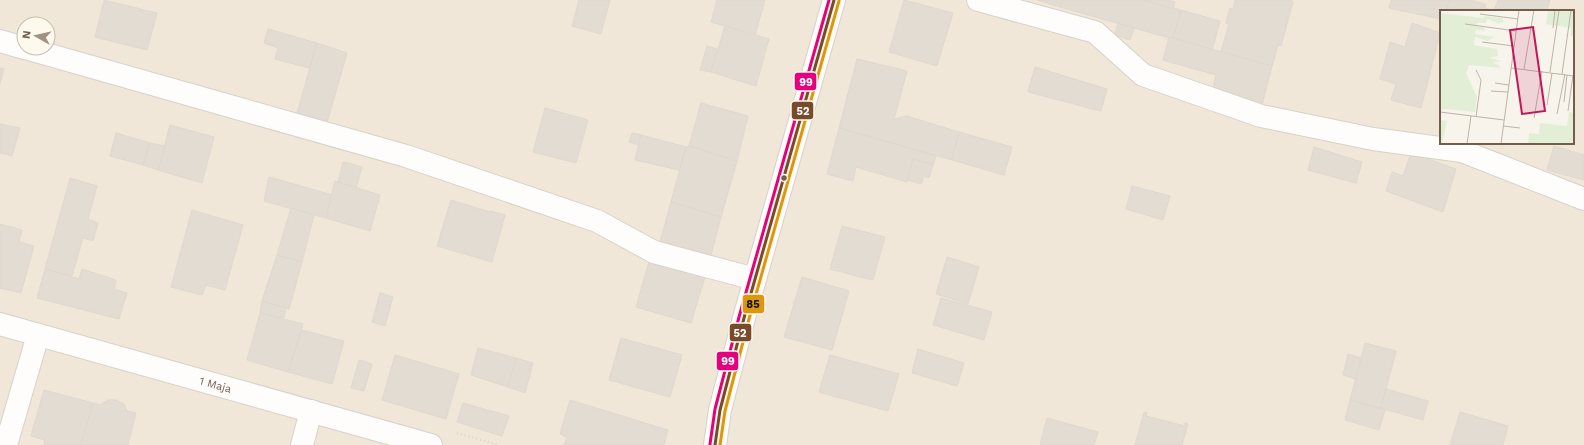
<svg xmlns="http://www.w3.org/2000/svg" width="1584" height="445" font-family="'Work Sans',sans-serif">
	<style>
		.residential { fill: #f0e7d9; fill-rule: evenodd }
		.building { fill: #e3dcd3; stroke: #e0d7ce }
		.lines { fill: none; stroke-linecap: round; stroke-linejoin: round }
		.minor-casing { stroke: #d6d1ca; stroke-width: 24 }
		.path { stroke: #dad4cf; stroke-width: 2.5; stroke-dasharray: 1 3; stroke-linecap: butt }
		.minor { stroke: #fefdfc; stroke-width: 22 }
		.bus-1-casing { stroke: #fef9ed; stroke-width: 6 }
		.bus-2-casing { stroke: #fef9ed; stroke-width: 6 }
		.bus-3-casing { stroke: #fef9ed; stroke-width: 6 }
		.bus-1 { stroke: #7a4b2a; stroke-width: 3 }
		.bus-2 { stroke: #dd970f; stroke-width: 3 }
		.bus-3 { stroke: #e5007d; stroke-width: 3 }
		.bus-dot { fill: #755d4c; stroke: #fef9ed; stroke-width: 1.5 }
		.labels { text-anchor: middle; stroke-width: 3; stroke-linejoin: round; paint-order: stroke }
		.street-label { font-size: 11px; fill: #755d4c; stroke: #fef9ed }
		.inset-road { fill: none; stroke: #bfb3a7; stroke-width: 1 }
		.view { fill: #c2185b; fill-opacity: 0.15; stroke: #c2185b; stroke-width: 2 }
		.inset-edge { fill: none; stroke: #755d4c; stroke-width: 2 }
		.line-badge { stroke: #fef9ed; stroke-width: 1.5 }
		.badge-label { font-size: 11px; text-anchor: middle; font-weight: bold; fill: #fff }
		.pale-badge-label { font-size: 11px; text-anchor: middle; font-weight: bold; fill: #111 }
	</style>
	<rect width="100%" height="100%" fill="#f7f4ec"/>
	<path class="residential" d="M0,0H1584V445H0ZM1441,11H1573V143H1441ZM24,24H48V48H24Z"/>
	<g class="building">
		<polygon points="104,0 157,13 147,50 95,37"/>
		<polygon points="579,0 610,0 601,34 572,26"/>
		<polygon points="717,0 765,0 755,35 711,22"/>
		<polygon points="904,0 953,13 937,66 889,52"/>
		<polygon points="1037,0 1062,0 1060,7"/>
		<polygon points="1062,0 1144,0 1181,10 1173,39 1060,7"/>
		<polygon points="1145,0 1168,0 1175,2 1173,9"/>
		<polygon points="1235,0 1291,0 1293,2 1281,46 1278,45 1272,66 1221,52 1229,24 1226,23 1230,8 1233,9"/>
		<polygon points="1391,0 1449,0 1446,11 1441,11 1441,19 1389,8"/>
		<polygon points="1449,0 1469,0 1485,4 1485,8 1495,11 1446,11"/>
		<polygon points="1498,0 1550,0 1547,11 1494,11"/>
		<polygon points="1181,10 1220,21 1212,50 1173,39"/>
		<polygon points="1118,23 1134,28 1130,40 1115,35"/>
		<polygon points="1412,23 1440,33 1421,108 1391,100 1396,84 1380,79 1390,42 1405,47"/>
		<polygon points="725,26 769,39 756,86 711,72"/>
		<polygon points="268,29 317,43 309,68 275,59 278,48 264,43"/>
		<polygon points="1169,37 1272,66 1262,105 1212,92 1216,75 1163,60"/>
		<polygon points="317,43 347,53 326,126 296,117"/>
		<polygon points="707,46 717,49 711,72 700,70"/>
		<polygon points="857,59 907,71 894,119 906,116 959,132 952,160 839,128"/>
		<polygon points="1035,67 1107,89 1101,111 1028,92"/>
		<polygon points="0,68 4,69 0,84"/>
		<polygon points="701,103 748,116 737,161 689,146"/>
		<polygon points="545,108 588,120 576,163 533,152"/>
		<polygon points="0,124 20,128 12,156 0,153"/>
		<polygon points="170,125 214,137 202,183 158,170"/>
		<polygon points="839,128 936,156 933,165 913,159 907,182 856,167 853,181 827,174"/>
		<polygon points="959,132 1012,147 1004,175 952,160"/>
		<polygon points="116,133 150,143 143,165 110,156"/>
		<polygon points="632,133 641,135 639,145 629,142"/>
		<polygon points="641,135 686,147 679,170 635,160"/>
		<polygon points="150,143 165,146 158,170 143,165"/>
		<polygon points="689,146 737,161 721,217 671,202 686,147"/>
		<polygon points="1554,146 1584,155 1584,180 1547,170"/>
		<polygon points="1314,147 1362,162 1356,183 1308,170"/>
		<polygon points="1411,153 1456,169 1443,212 1386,191 1392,172 1403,176"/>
		<polygon points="913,159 933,165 929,178 924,176 921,184 908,180"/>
		<polygon points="343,162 362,167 356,188 338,182"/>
		<polygon points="269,177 332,195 326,218 264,201"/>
		<polygon points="70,178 97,186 88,219 98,223 93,241 83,238 72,276 45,269"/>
		<polygon points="335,181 380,195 370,231 326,218"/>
		<polygon points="1132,186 1170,196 1163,220 1126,209"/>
		<polygon points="451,200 490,212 490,211 505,215 492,262 437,246"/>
		<polygon points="671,202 721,217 710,259 659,245"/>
		<polygon points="291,208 314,215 302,262 277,255"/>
		<polygon points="192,210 243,225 225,290 206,285 202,295 171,287"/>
		<polygon points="0,224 22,230 19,242 34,246 21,293 0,288"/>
		<polygon points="842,226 885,237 873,280 830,269"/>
		<polygon points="277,255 302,262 289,309 262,301"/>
		<polygon points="947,257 979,267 968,304 936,294"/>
		<polygon points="649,262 705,277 691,323 636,307"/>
		<polygon points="45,269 79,279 82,269 116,280 114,289 127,293 119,319 37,298"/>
		<polygon points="802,277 849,291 832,350 784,337"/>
		<polygon points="380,293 393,297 385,326 372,322"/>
		<polygon points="941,298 992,312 984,340 933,325"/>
		<polygon points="262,301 286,308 284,318 260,313"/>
		<polygon points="260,313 303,324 288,372 247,360"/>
		<polygon points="302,330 344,341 332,384 288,372"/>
		<polygon points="621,338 682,355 670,397 609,380"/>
		<polygon points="1365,343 1396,351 1381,408 1350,400"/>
		<polygon points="478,348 516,358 508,387 471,375"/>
		<polygon points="918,349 964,363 957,386 912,373"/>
		<polygon points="1348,354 1361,358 1356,379 1343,375"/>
		<polygon points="395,355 459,374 446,419 382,400"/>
		<polygon points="830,355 899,374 888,411 819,392"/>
		<polygon points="516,358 533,363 525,393 508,387"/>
		<polygon points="359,360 372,364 364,391 351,388"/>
		<polygon points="1386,389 1428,401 1423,420 1381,408"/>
		<polygon points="44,390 93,403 81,445 44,445 45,440 31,436"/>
		<polygon points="108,400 116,400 124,404 127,411 136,413 128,445 81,445 93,403 100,405"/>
		<polygon points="570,400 668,430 664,445 564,445 567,437 560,434"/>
		<polygon points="1350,400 1385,410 1379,430 1345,420"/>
		<polygon points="463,403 509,416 502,436 457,422"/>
		<polygon points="1144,412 1147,413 1146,416 1185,426 1185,423 1188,424 1182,445 1135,445"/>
		<polygon points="1460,412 1508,426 1503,445 1450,445"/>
		<polygon points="1047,418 1098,432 1094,445 1040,445"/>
	</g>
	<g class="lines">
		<g class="minor-casing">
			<g id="minor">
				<polyline points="978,0 1095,32 1143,75 1261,116 1373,139 1462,151 1584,199"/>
				<polyline points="0,41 24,48"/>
				<polyline points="25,48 406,156 597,221 654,252 755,279"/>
				<path id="s1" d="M0,324L431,445"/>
				<polyline points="6,445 38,335"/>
				<polyline points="302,445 311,411"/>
				<polyline points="715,445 720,410 744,318 834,0"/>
			</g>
		</g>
		<polyline class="path" points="457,433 499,445"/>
		<use href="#minor" class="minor"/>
		<g class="bus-1-casing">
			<polyline id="bus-1" points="715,445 720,410 744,318 834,0"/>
		</g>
		<g class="bus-2-casing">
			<polyline id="bus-2" points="720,445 725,411 749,319 839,1"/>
		</g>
		<g class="bus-3-casing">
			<polyline id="bus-3" points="710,444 715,409 739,317 829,0"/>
		</g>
		<use href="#bus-1" class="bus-1"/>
		<use href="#bus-2" class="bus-2"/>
		<use href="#bus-3" class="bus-3"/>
	</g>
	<circle class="bus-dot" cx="784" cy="178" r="3.5"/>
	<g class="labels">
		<g class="street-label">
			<text dy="4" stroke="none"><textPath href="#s1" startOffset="224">1 Maja</textPath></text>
		</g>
	</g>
	<g transform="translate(1440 10)">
		<rect width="134" height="134" fill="#f7f4ec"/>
		<path d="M108,0H134V26H130L131,18L106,14ZM0,3L43,8L44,6L63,8V13L60,12V14L47,9L46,13H37L36,16L44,17L45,21L36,20L35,24L54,27L48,31L35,27L34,35L57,39L58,46L50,48L61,51L52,53L59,55L60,58L29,55L26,63L37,87L35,102L8,99L0,100ZM129,102L134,103V134H88L89,123L99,124L100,113L127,116ZM0,110L7,111L2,134H0Z" fill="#e3eed7"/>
		<path class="inset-road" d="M40,4L78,9M25,14L76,21M113,18L115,0M42,32L74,36M71,58L134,66M84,59L94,0M36,60L41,70L36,107M110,62L119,0M122,64L131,0M55,73L69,75M51,81L68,82M124,92L127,65M107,95L112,63M128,101L133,65M0,102L64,110M117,104L125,64M94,108L102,61M63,116L80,118M27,134L31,106M61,134L79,0"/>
		<path class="view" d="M93,17L105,101L82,104L70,20Z"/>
		<rect width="134" height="134" class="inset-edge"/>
	</g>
	<g class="line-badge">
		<rect x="794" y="72" width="23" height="19" rx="4" fill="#e5007d"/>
		<rect x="791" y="101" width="23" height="19" rx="4" fill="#7a4b2a"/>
		<rect x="742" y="294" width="23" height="20" rx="4" fill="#dd970f"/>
		<rect x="729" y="323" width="23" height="19" rx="4" fill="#7a4b2a"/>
		<rect x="716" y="351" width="23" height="20" rx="4" fill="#e5007d"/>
	</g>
	<g class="badge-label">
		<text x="806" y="86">99</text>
		<text x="803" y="115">52</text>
		<text x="740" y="337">52</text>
		<text x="728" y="365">99</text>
	</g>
	<g class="pale-badge-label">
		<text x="753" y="308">85</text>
	</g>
	<g transform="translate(36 36) rotate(278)"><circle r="19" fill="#fef9ed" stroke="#c7bbad"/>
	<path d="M0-3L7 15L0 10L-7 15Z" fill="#a29284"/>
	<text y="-6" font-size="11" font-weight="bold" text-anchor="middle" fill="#755d4c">N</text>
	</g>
</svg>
